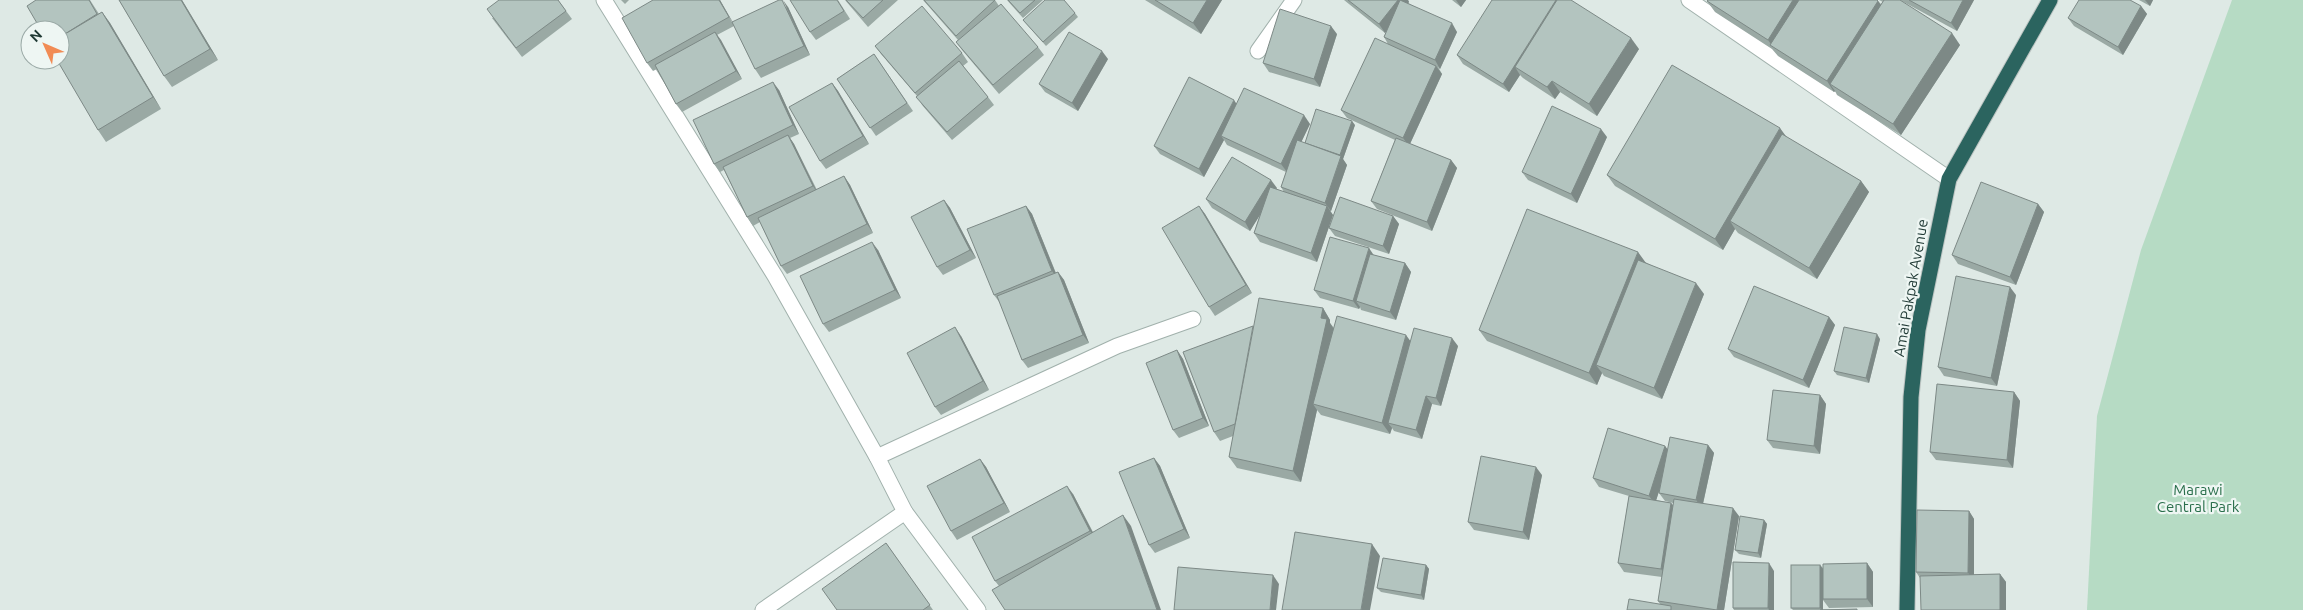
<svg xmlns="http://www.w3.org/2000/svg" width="2303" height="610" font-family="Ubuntu,sans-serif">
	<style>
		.green { fill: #b6dbc4 }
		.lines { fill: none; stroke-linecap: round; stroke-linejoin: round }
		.street-casing { stroke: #a1b1ac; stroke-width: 17 }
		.highway-casing { stroke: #bcc4c2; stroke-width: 17 }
		.street { stroke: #fff; stroke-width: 15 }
		.highway { stroke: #2b645f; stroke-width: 15 }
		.wall { fill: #9aa9a4; fill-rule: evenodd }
		.shaded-wall { fill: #7d8986 }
		.building { fill: #b3c4bf; stroke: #7d8986 }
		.labels { text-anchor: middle; stroke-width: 4.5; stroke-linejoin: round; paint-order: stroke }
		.street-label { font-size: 15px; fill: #1f3934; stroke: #eef6f3 }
		.park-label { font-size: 15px; fill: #2a6f4c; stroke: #eef6f3 }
	</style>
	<rect width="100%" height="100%" fill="#dee9e5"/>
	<polygon class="green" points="2232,0 2303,0 2303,610 2087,610 2097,416 2141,250"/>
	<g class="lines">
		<g class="street-casing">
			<g id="street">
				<polyline points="604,0 775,276 877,457 905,512 978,610"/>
				<polyline points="1689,0 1949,179"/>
				<polyline points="1258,51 1294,0"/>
				<polyline points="877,457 1117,346 1193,319"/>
				<polyline points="763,610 905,512"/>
			</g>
		</g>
		<g class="highway-casing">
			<polyline id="highway" points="1907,610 1911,397 1918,330 1949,179 2050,0"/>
		</g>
		<use href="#street" class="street"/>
		<use href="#highway" class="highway"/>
	</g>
	<g class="wall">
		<polygon points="36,0 90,0 99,14 102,12 110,23 161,109 106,142 98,130"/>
		<polygon points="119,0 182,0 218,60 172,87 164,76"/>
		<polygon points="558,0 572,19 522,57 492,18"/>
		<polygon points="621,0 629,0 625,4"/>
		<polygon points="720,0 732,22 788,7 810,55 761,78 755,69 734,26 717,35 742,79 682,112 676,104 657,69 653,71 647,63"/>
		<polygon points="838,0 850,19 816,40 810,32"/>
		<polygon points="845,0 898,0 868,27"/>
		<polygon points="923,0 995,0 999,6 1038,47 1044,55 999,94 962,50 956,42 958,40"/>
		<polygon points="1007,0 1043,0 1023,18"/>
		<polygon points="1145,0 1222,0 1201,34"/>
		<polygon points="1344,0 1408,0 1409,2 1408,3 1457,32 1440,69 1438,67 1442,74 1410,144 1451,160 1457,168 1432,231 1377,209 1371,201 1395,140 1347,118 1341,110 1388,44 1384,37 1387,30 1385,33"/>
		<polygon points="1452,0 1466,0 1461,7"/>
		<polygon points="1879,0 1900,0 1960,45 1901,135 1837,95 1835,91 1834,92 1778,56 1772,49 1715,12 1707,1 1878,1 1881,4 1883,2"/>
		<polygon points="1900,0 1974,0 1957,31"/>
		<polygon points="2139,0 2153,0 2150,6"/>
		<polygon points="2141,6 2147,14 2123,55 2074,26 2068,18"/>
		<polygon points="1075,13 1078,17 1046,46 1023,20"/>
		<polygon points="1337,34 1320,87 1269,72 1263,63"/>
		<polygon points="875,46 962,53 968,62 963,66 988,97 994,105 952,140 922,105 917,96 881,54"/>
		<polygon points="1639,49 1597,116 1560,92 1555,99 1523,78 1520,75 1509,92 1463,64 1457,55"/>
		<polygon points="874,54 913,111 876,136 837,79"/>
		<polygon points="1108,59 1078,111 1045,92 1039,84"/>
		<polygon points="832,83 838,91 869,144 826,169 820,161"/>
		<polygon points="779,90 799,134 790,138 794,144 817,190 844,176 850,185 873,233 787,274 781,266 760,222 753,226 747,217 724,170 720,172 714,164"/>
		<polygon points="1236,104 1310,124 1301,142 1305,144 1355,125 1343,159 1347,165 1331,211 1330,211 1333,215 1317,262 1260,242 1254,233 1260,214 1250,231 1212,208 1206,199 1277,188 1276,189 1284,192 1281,187 1286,172 1227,145 1224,140 1204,177 1160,154 1154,146"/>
		<polygon points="1607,137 1577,203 1528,180 1522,172"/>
		<polygon points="1787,138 1861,181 1869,192 1817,279 1738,233 1735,229 1723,250 1615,186 1607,175"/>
		<polygon points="944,200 950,208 976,258 943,275 937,267"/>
		<polygon points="2038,204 2044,212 2016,285 1958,264 1952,255"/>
		<polygon points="1026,206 1032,214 1056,273 1058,272 1064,280 1089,343 1028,368 1022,360 1000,303 994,295"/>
		<polygon points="1199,206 1205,214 1252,293 1215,316 1209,307"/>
		<polygon points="1393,216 1399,224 1389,254 1335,236 1329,228"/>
		<polygon points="878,250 901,298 829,332 823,324"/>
		<polygon points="1373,255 1405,263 1411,272 1396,320 1361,310 1360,307 1359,309 1320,298 1314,290"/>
		<polygon points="1645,262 1704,294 1662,399 1604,376 1602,373 1597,385 1487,341 1479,330"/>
		<polygon points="2016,295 1997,386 1944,376 1938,367"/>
		<polygon points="1323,308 1330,320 1330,323 1334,328 1411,341 1458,346 1441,406 1432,404 1422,439 1394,431 1392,428 1390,434 1321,415 1317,410 1301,482 1237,468 1229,457 1233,436 1220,441 1214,432"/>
		<polygon points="1829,317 1835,325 1809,388 1734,357 1728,349"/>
		<polygon points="961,336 989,390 941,415 935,407"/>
		<polygon points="1880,339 1869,383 1837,375 1834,371"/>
		<polygon points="1177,350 1183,359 1209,426 1179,438 1173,430"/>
		<polygon points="2014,392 2020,401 2013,468 1936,460 1930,452"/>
		<polygon points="1820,395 1826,404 1820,454 1773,448 1767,440"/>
		<path d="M1708,445L1714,453L1703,504L1739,516L1724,610H1627L1660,604L1658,601L1662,577L1624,572L1618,563L1629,496L1599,487L1593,478L1665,446L1668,450ZM1659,491V493L1665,501L1673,503V505L1671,503L1656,500Z"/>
		<polygon points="1154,458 1160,466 1190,538 1155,553 1149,545"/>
		<polygon points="980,459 986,467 1010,512 957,540 951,531"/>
		<polygon points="1542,475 1529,540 1474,530 1468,522"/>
		<polygon points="1073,494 1093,532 1131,526 999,586 995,581"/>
		<polygon points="1969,511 1974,519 1974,575 2000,574 2006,582 1920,578 1916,572"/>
		<polygon points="1764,520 1767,524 1761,558 1739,554 1735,550"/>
		<polygon points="886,543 933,610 837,610"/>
		<polygon points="1867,563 1873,572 1873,607 1829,608 1823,600 1823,610 1858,610 1793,610 1791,608 1820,565 1823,568"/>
		<polygon points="1426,565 1429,569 1424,600 1381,592 1377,588"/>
		<polygon points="1774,571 1774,610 1734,610 1733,608"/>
	</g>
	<g class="shaded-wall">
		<polygon points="181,0 182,0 218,60 210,49"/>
		<polygon points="719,0 720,0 735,26 729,17"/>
		<polygon points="783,0 788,7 810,55 804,46"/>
		<polygon points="1207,0 1222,0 1201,34 1193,23"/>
		<polygon points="1398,0 1408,0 1409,2 1385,33 1379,24"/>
		<polygon points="1456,0 1466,0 1461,7"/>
		<polygon points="1556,0 1564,0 1515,67 1520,75 1509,92 1503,84"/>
		<polygon points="1793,0 1808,0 1773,47 1768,40"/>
		<polygon points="1963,0 1974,0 1957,31 1951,23"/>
		<polygon points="2145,0 2153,0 2150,6"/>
		<polygon points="1878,1 1886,12 1830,84 1835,91 1834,92 1827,81"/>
		<polygon points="2141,6 2147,14 2123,55 2118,47"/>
		<polygon points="102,12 110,23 161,109 153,97"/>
		<polygon points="1452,23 1457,32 1440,69 1435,60"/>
		<polygon points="1331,26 1337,34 1320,87 1314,79"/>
		<polygon points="715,32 721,40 742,79 736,71"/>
		<polygon points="1952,33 1960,45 1901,135 1893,124"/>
		<polygon points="1631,38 1639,49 1597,116 1589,104"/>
		<polygon points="1102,51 1108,59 1078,111 1072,103"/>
		<polygon points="1436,66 1442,74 1409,146 1403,138"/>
		<polygon points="1552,81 1560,92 1555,99 1547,87"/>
		<polygon points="773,82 779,90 799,134 793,125"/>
		<polygon points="832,83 838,91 869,144 863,136"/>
		<polygon points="1234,100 1240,109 1221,136 1224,140 1204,177 1199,169"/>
		<polygon points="1304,115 1310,124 1287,172 1281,164"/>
		<polygon points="1352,121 1355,125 1343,159 1347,165 1331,211 1325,203 1341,157 1340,155"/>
		<polygon points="1780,128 1788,139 1730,221 1735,229 1723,250 1715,239"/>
		<polygon points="1601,129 1607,137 1577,203 1571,194"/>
		<polygon points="788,135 794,144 818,194 813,186"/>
		<polygon points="1451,160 1457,168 1432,231 1427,222"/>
		<polygon points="844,176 850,185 873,233 867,224"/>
		<polygon points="1271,180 1277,188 1250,231 1245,222"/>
		<polygon points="1861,181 1869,192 1817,279 1809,268"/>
		<polygon points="944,200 950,208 976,258 970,250"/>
		<polygon points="2038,204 2044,212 2016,285 2010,277"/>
		<polygon points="1026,206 1032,214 1058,279 1052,271"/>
		<polygon points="1199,206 1205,214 1252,293 1246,285"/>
		<polygon points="1327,206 1333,215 1317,262 1311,253"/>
		<polygon points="1393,216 1399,224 1389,254 1383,246"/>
		<polygon points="872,242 878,250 901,298 895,290"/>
		<polygon points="1369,248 1375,257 1356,301 1360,307 1359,309 1353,301"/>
		<polygon points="1638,252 1646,263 1596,365 1602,373 1597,385 1589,373"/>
		<polygon points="1405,263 1411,272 1396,320 1390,312"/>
		<polygon points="1058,272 1064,280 1089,343 1083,335"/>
		<polygon points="1696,283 1704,294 1662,399 1654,388"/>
		<polygon points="2010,287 2016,295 1997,386 1991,378"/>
		<polygon points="1323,308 1330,320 1330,323 1335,331 1313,404 1317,410 1301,482 1293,471"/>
		<polygon points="1829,317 1835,325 1809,388 1803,380"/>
		<polygon points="955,327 961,336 989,390 983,381"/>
		<polygon points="1877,334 1880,339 1869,383 1866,378"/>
		<polygon points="1406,335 1414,346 1388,423 1392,428 1390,434 1382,423"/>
		<polygon points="1452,338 1458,346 1441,406 1436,398"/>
		<polygon points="1177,350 1183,359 1209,426 1203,418"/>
		<polygon points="2014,392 2020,401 2013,468 2007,460"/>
		<polygon points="1820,395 1826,404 1820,454 1814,446"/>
		<polygon points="1426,396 1432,404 1422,439 1416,430"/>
		<polygon points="1708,445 1714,453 1702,508 1696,500"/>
		<polygon points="1665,446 1671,454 1655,504 1649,496"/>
		<polygon points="1154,458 1160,466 1190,538 1184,529"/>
		<polygon points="980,459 986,467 1010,512 1004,503"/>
		<polygon points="1536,467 1542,475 1529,540 1523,532"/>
		<polygon points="1067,486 1073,494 1096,539 1090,531"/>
		<polygon points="1671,503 1677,511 1667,578 1661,569"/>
		<polygon points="1733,508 1739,516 1724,610 1717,610"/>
		<polygon points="1969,511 1974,519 1974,581 1968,573"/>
		<polygon points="1123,515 1131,526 1161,610 1157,610"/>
		<polygon points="1764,520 1767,524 1761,558 1758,553"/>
		<polygon points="1372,544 1380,556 1370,610 1361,610"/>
		<polygon points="1769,563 1774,571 1774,610 1769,610 1768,608"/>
		<polygon points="1867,563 1873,572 1873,607 1867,599"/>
		<polygon points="1426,565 1429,569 1424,600 1421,595"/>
		<polygon points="1820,565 1823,569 1823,610 1822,610 1820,608"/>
		<polygon points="2000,574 2006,582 2006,610 2000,610"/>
		<polygon points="1273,575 1279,584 1276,610 1270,610"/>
	</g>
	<g class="building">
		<polygon points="36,0 89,0 97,14 60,37 60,30 41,30 27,6"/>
		<polygon points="119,0 181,0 210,49 164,76"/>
		<polygon points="499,0 558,0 566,11 516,48 487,9"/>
		<polygon points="653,0 719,0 729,17 647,63 622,18"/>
		<polygon points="779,0 782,0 804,46 755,69 732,22"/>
		<polygon points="790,0 837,0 844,11 810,32"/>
		<polygon points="846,0 883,0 863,18"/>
		<polygon points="924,0 995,0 956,36"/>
		<polygon points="1008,0 1035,0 1020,13"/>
		<polygon points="1045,0 1064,0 1075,13 1043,42 1023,20"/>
		<polygon points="1155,0 1207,0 1193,23"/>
		<polygon points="1348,0 1398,0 1379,24"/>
		<polygon points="1400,0 1452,23 1435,60 1384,37"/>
		<polygon points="1492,0 1556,0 1503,84 1457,55"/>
		<polygon points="1557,0 1571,0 1631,38 1589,104 1552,81 1547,87 1515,67"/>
		<polygon points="1708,0 1793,0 1768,40 1707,1"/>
		<polygon points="1799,0 1877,0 1878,1 1827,81 1770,45"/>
		<polygon points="1884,0 1900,0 1952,33 1893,124 1830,84"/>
		<polygon points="1909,0 1963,0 1951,23"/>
		<polygon points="2079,0 2130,0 2141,6 2118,47 2068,18"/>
		<polygon points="1001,4 1038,47 993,85 956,42"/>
		<polygon points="922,6 962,53 915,93 875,46"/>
		<polygon points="1280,9 1331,26 1314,79 1263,63"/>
		<polygon points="102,12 153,97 98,130 57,60 60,60 60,37"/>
		<polygon points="715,32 736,71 676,104 655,65"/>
		<polygon points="1069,32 1102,51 1072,103 1039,84"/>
		<polygon points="1375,38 1436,66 1403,138 1341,110"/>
		<polygon points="874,54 907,103 870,128 837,79"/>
		<polygon points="959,61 988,97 947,132 916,97"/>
		<polygon points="1672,65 1780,128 1715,239 1607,175"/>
		<polygon points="1189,77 1234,100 1199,169 1154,146"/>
		<polygon points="773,82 793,125 714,164 693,120"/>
		<polygon points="832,83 863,136 820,161 789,107"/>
		<polygon points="1244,88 1304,115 1281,164 1221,136"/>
		<polygon points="1552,106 1601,129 1571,194 1522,172"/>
		<polygon points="1316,109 1352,121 1340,155 1305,143"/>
		<polygon points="1782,134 1861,181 1809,268 1730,221"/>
		<polygon points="788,135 813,186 747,217 723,167"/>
		<polygon points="1396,138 1451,160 1427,222 1371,201"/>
		<polygon points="1297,140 1341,156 1325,203 1281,187"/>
		<polygon points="1232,157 1271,180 1245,222 1206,199"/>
		<polygon points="844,176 867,224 781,266 758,218"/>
		<polygon points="1981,182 2038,204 2010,277 1952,255"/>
		<polygon points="1270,187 1327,206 1311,253 1254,233"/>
		<polygon points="1340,197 1393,216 1383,246 1329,228"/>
		<polygon points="944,200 970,250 937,267 911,217"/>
		<polygon points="1026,206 1052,271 994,295 967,229"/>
		<polygon points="1199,206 1246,285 1209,307 1162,228"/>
		<polygon points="1527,209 1638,252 1589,373 1479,330"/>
		<polygon points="1330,237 1369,248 1353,301 1314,290"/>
		<polygon points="872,242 895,290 823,324 800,276"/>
		<polygon points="1370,254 1405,263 1390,312 1356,301"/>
		<polygon points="1638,260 1696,283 1654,388 1596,365"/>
		<polygon points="1058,272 1083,335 1022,360 997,296"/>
		<polygon points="1956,276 2010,287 1991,378 1938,367"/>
		<polygon points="1754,286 1829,317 1803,380 1728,349"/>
		<polygon points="1259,298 1323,308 1321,318 1327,319 1293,471 1229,457"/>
		<polygon points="1337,316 1406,335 1382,423 1313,404"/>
		<polygon points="1253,326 1235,424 1214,432 1183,352"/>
		<polygon points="955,327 983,381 935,407 907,353"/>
		<polygon points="1844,327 1877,334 1866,378 1834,371"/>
		<polygon points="1414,328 1452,338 1436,398 1426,396 1416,430 1388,423"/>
		<polygon points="1177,350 1203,418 1173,430 1146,363"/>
		<polygon points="1937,384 2014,392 2007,460 1930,452"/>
		<polygon points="1773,390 1820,395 1814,446 1767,440"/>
		<polygon points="1608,428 1665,446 1649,496 1593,478"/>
		<polygon points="1670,437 1708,445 1696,500 1659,493"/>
		<polygon points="1481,456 1536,467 1523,532 1468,522"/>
		<polygon points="1154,458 1184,529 1149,545 1119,472"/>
		<polygon points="980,459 1004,503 951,531 927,486"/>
		<polygon points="1067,486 1090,531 995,581 972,537"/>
		<polygon points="1629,496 1671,503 1661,569 1618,563"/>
		<polygon points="1674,499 1733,508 1717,610 1658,601"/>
		<polygon points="1917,510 1969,511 1968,573 1916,572"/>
		<polygon points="1123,515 1157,610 1005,610 992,590"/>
		<polygon points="1740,516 1764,520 1758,553 1735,550"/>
		<polygon points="1295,532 1372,544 1361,610 1282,610"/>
		<polygon points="886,543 930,605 923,610 837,610 822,589"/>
		<polygon points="1383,558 1426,565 1421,595 1377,588"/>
		<polygon points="1733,562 1769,563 1768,608 1733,608"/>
		<polygon points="1867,563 1867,599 1823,599 1823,564"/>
		<rect x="1791" y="565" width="29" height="43"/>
		<polygon points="1178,567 1273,575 1270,610 1174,610"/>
		<polygon points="2000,574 2000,610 1921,610 1920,576"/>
		<polygon points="1629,599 1671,606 1671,610 1627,610"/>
		<polygon points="1857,609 1857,610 1820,610"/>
	</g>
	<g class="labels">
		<g class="street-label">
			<text transform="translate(1911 288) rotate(-80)" y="5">Amai Pakpak Avenue</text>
		</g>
		<g class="park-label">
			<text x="2198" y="495">Marawi<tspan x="2198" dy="17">Central Park</tspan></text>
		</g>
	</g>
	<g transform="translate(45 45) rotate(315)"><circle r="24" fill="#eef6f3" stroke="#9baaa7"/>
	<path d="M0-4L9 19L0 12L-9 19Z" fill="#f18b54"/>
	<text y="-8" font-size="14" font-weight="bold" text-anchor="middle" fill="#1f3934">N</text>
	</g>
</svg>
